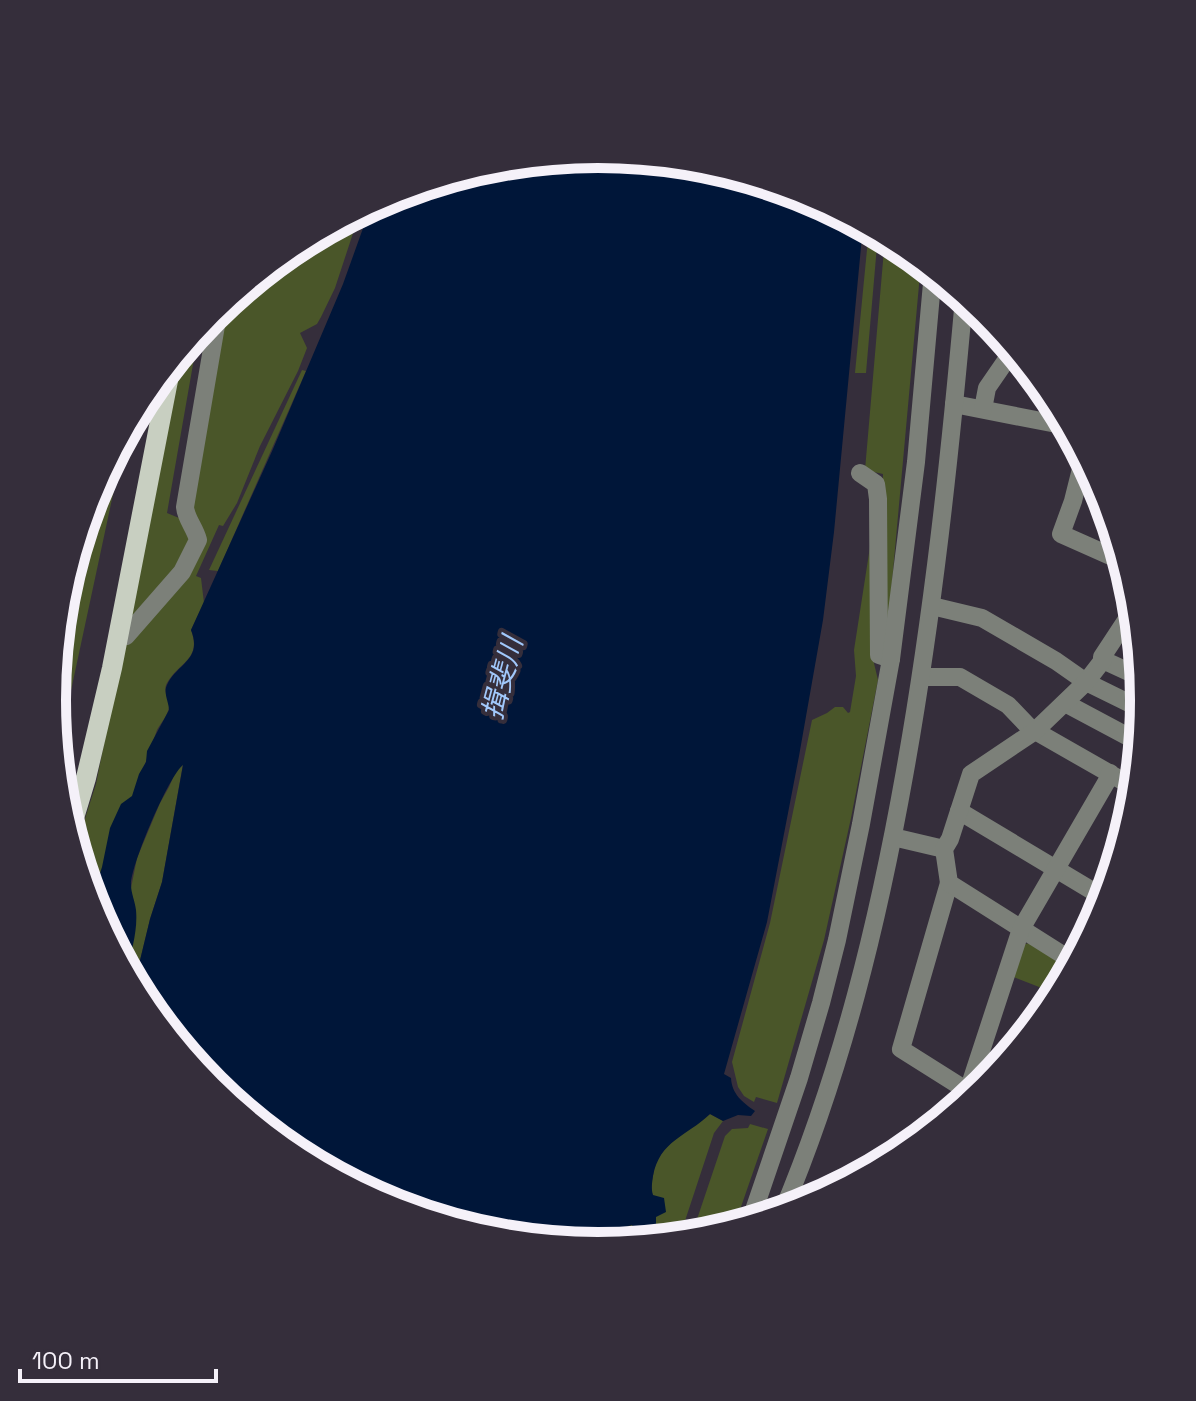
<svg xmlns="http://www.w3.org/2000/svg" width="1196" height="1401" font-family="'Space Grotesk','Noto Sans JP',sans-serif">
	<style>
		.green { fill: #4a5629 }
		.water { fill: #001639 }
		.lines { fill: none; stroke-linecap: round; stroke-linejoin: round }
		.minor { stroke: #7c8079; stroke-width: 18 }
		.major { stroke: #c8cfc1; stroke-width: 20 }
		.labels { text-anchor: middle; stroke-width: 8; stroke-linejoin: round; paint-order: stroke }
		.water-label { font-size: 28px; font-style: italic; fill: #a1c8fb; stroke: #352e3b }
		.rim { fill: none; stroke: #f5f1f9; stroke-width: 10 }
	</style>
	<rect width="100%" height="100%" fill="#352e3b"/>
	<g class="green">
		<path d="M360,212L335,288L321,317L317,324L300,333L307,348L298,371L260,446L237,503L223,526L219,525L196,576L201,578L204,603L191,630C202,659 179,662 167,683C162,692 170,699 169,707C168,715 161,723 157,730L94,909L75,850L96,784L157,476L179,355L199,330L167,513L179,518L225,304L295,246Z"/>
		<polygon points="869,229 878,234 866,373 855,373"/>
		<polygon points="885,238 902,247 921,263 887,637 882,506 883,474 865,470"/>
		<polygon points="302,370 306,371 218,571 209,570"/>
		<path d="M127,429L57,756L52,700L63,594L64,588C96,569 90,559 90,525C90,519 88,513 89,507C91,486 117,449 127,429Z"/>
		<polygon points="876,508 873,659 878,680 851,818 824,940 777,1103 756,1097 754,1102 744,1096 738,1087 732,1062 770,923 812,720 827,713 835,707 843,707 848,713 850,712 856,676 854,650"/>
		<polygon points="183,764 162,882 150,919 134,985 119,957 126,924 128,903 137,858 160,803 169,787 175,773"/>
		<polygon points="1030,943 1071,968 1057,994 1011,976 1020,945"/>
		<path d="M710,1114L723,1121L714,1133L679,1239L616,1245L628,1226L632,1225L653,1196C650,1187 652,1180 654,1171C660,1142 690,1132 710,1114Z"/>
		<polygon points="750,1124 768,1129 734,1227 704,1236 691,1237 725,1136 732,1129 748,1128"/>
	</g>
	<g class="water">
		<path d="M598,155L705,165L807,196L863,226L834,532L823,620L799,756L767,922L724,1074L731,1078C732,1094 742,1102 755,1111L751,1116L738,1115L723,1121L710,1114C686,1137 660,1140 653,1176C652,1184 651,1188 653,1195L664,1198L666,1212L656,1217V1241L639,1242L632,1225L628,1226L616,1245L598,1246L491,1236L389,1205L294,1154L212,1086L144,1003L134,985L150,919L162,882L183,765C169,775 130,867 131,885C131,893 135,901 136,910C138,931 131,952 127,972L93,909L91,901L102,867L110,828L121,804L132,796L139,774L146,762L147,751L169,710C169,702 163,693 167,685C177,663 203,660 191,630L273,449L343,284L371,206L389,196L492,165Z"/>
		<path d="M88,509C90,518 89,526 89,535C89,566 92,571 64,588Z"/>
	</g>
	<g class="lines">
		<g class="minor">
			<polyline points="954,404 1067,426"/>
			<polyline points="983,409 987,388 1007,359 1016,353"/>
			<polyline points="1084,457 1073,501 1061,534 1124,562"/>
			<polyline points="860,473 876,484 878,499 879,655 891,659"/>
			<polyline points="932,606 982,618 1056,661 1086,682 1143,710"/>
			<path d="M118,636H126L182,572L198,540C195,528 186,519 185,507L219,308"/>
			<polyline points="1103,660 1142,678"/>
			<polyline points="922,677 960,677 1008,705 1030,728 1135,788"/>
			<polyline points="1065,703 1140,743"/>
			<polyline points="959,811 1106,899"/>
			<polyline points="893,837 944,849"/>
			<polyline points="949,883 901,1049 974,1095"/>
			<polyline points="1074,962 949,883 944,849 950,839 971,774 1035,731 1086,682 1103,660 1102,657 1127,619 1134,599"/>
			<polyline points="964,1103 1021,929 1107,781 1110,773"/>
			<path d="M782,1213C842,1070 878,923 905,771C933,614 950,456 964,298"/>
			<polyline points="750,1222 799,1078 821,1003 837,940 861,824 891,659 916,462 933,272"/>
		</g>
		<polyline class="major" points="70,831 86,778 112,668 171,365"/>
	</g>
	<g class="labels">
		<g class="water-label">
			<text transform="translate(502 678) rotate(-75)" y="10">揖斐川</text>
		</g>
	</g>
	<path d="M0 0H1196V1401H0ZM66 700a532 532 0 1 1 1064 0a532 532 0 1 1-1064 0Z" fill="#352e3b" fill-rule="evenodd"/>
	<path class="rim" d="M66 700a532 532 0 1 1 1064 0a532 532 0 1 1-1064 0Z"/>
	<path d="M20 1369v12h196v-12" fill="none" stroke="#f5f1f9" stroke-width="4"/>
	<text x="32" y="1369" font-size="24" fill="#f5f1f9" stroke="#352e3b" stroke-width="6" paint-order="stroke">100 m</text>
</svg>
